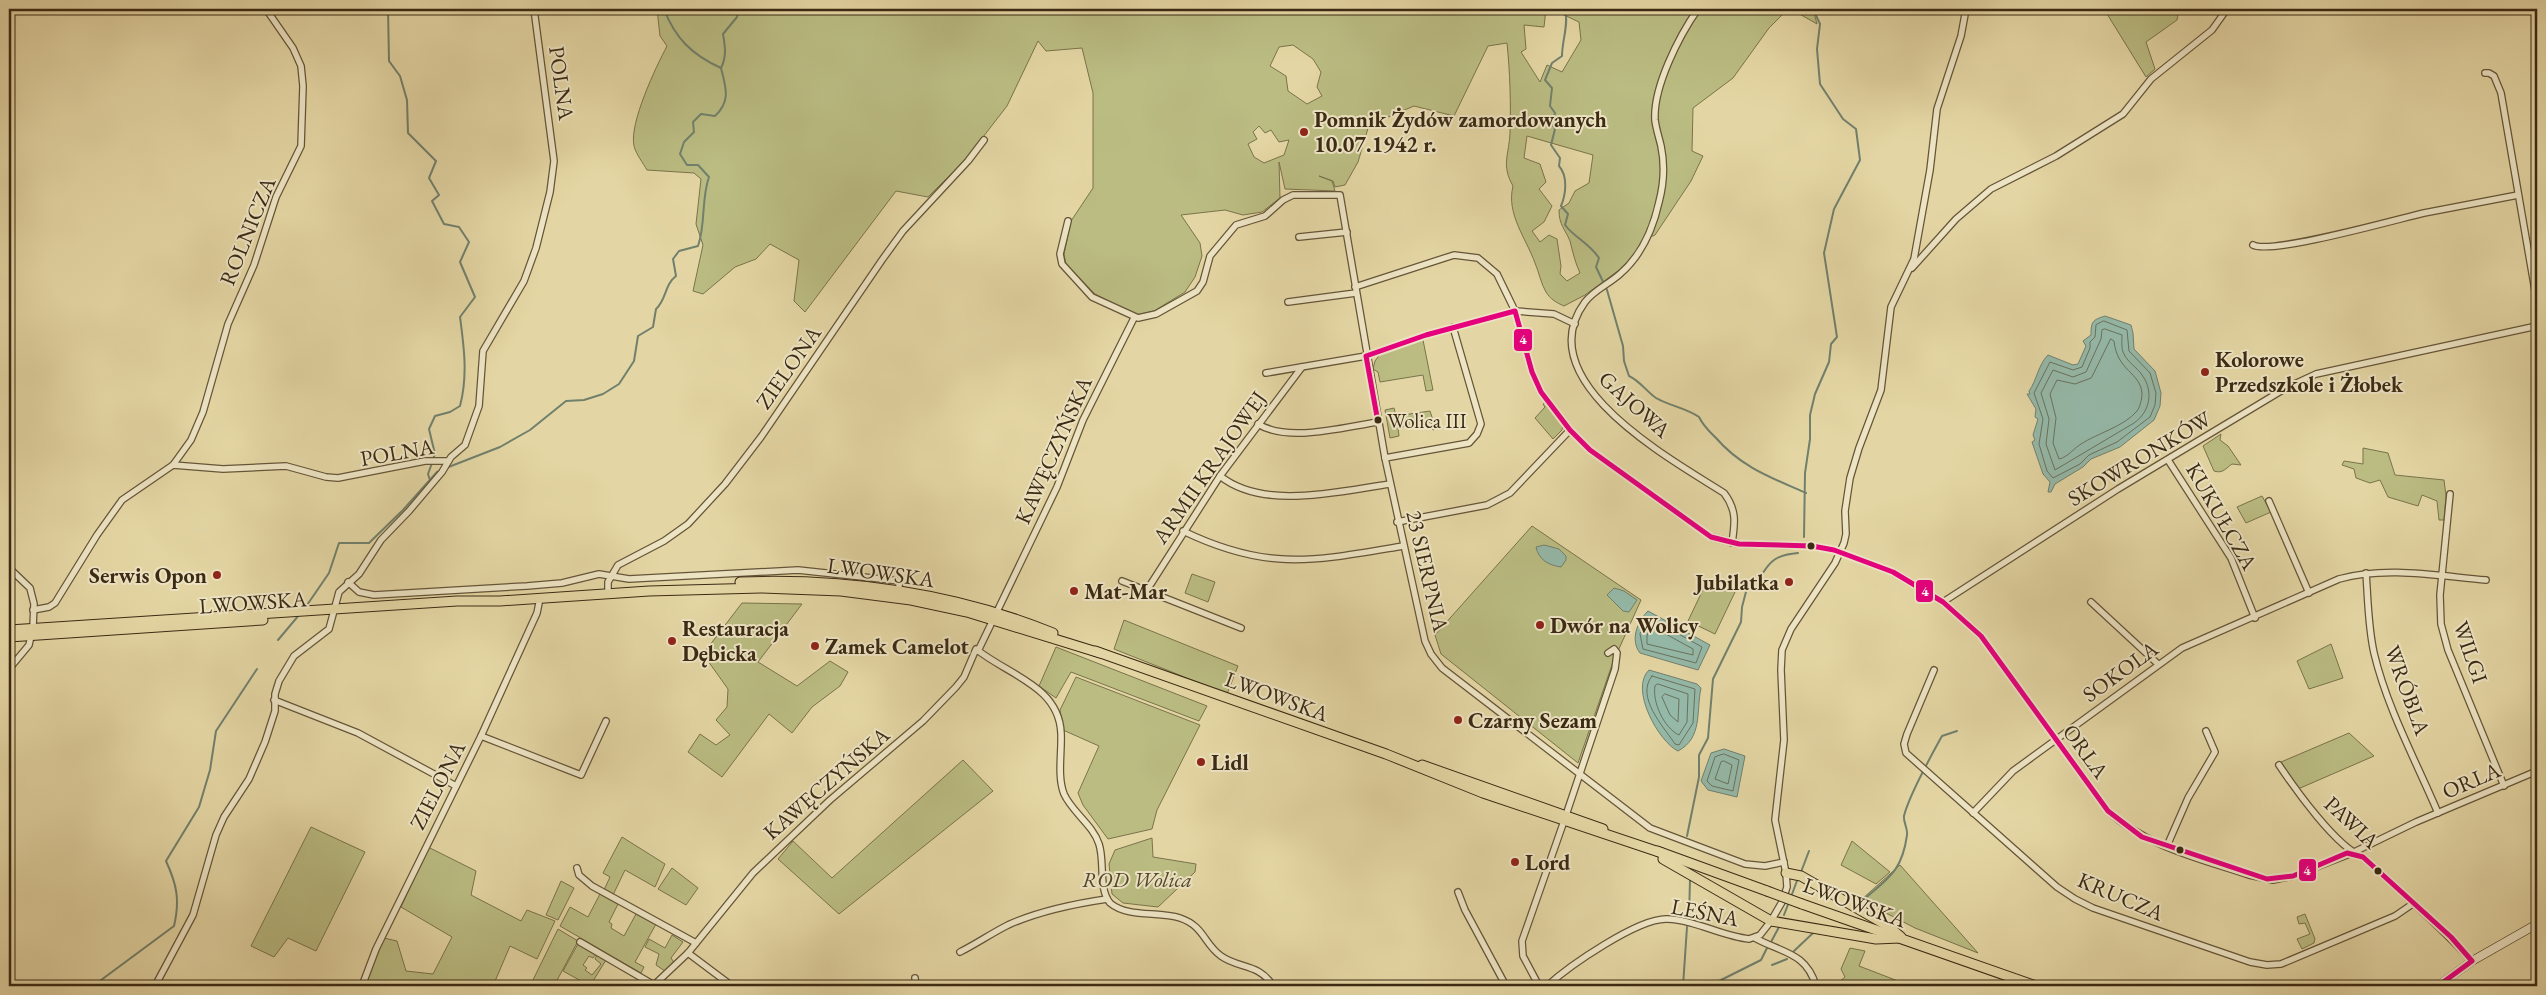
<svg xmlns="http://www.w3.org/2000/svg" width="2546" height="995" font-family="'EB Garamond',serif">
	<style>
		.green { fill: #babc82; stroke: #7a734b; fill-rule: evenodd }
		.water { fill: #95b9a9; stroke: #71806d }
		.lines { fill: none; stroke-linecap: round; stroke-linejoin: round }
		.shore { stroke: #68725e; stroke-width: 1 }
		.stream { stroke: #71806d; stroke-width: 2 }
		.street-casing { stroke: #655538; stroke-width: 8 }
		.secondary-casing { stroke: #3b2a14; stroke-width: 9 }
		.primary-casing { stroke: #3b2a14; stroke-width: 11 }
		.street { stroke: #ede4c4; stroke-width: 5.5 }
		.secondary { stroke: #ede4c4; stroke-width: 8 }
		.primary { stroke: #e4d6a4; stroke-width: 9 }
		.primary-bridge-casing { stroke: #3b2a14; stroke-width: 11; stroke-linecap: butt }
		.primary-bridge { stroke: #e4d6a4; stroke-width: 9 }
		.bus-1-casing { stroke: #ede4c4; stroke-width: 9 }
		.bus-1 { stroke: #e5007d; stroke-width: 5 }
		.poi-dot { fill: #8f2418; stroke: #ede4c4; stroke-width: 2 }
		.bus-dot { fill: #3b2a14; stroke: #ede4c4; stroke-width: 2 }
		.labels { text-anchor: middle; stroke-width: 4; stroke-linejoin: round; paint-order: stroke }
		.bus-label { font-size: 21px; fill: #3b2a14; stroke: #ede4c4; text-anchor: start }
		.street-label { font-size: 22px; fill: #3b2a14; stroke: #ede4c4 }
		.poi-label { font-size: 22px; font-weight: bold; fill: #3b2a14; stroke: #ede4c4; text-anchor: start }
		.park-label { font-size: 22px; font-style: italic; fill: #54472a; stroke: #ede4c4 }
		.line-badge { stroke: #ede4c4; stroke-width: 2 }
		.badge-label { font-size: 14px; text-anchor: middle; font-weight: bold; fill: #fff }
	</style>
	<rect width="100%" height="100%" fill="#e4d6a4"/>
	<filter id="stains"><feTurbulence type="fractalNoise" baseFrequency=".004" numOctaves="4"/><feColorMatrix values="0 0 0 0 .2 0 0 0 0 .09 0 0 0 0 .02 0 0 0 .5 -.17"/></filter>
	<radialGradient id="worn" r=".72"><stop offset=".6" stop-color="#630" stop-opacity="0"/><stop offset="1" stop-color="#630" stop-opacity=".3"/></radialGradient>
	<g class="green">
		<path d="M657,9H1546L1544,27L1524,25L1526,49L1521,52L1540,82L1547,65L1562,72L1581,40L1579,22L1562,14L1561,9H1813L1817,24L1796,12L1784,13L1769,28L1733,78L1693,108L1692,151L1703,156L1691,181L1655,235L1644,240L1638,251L1619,270L1585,295L1564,306C1557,303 1550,299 1546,292C1541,284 1539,272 1535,263C1526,238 1506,214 1513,186C1501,165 1509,155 1510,133C1511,104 1510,72 1507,43L1488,46L1454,116L1414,106L1369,125L1358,162L1345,185L1335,187L1333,181L1319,176L1332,181L1335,191L1285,189L1279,162L1280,198L1262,212L1243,215L1225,210L1181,215L1200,243L1202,256L1195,277L1185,292L1154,311L1136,315L1095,294L1066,264L1064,254L1071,221L1093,188V93L1082,48L1046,51L1038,41L1007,106L966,159L928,197L896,191L805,312L794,301L799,260L770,244L756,259L735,267L703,294L693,291L703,245L696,224L701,179L694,173L647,170C643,163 636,154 634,146C629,123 656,67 667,46L660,36ZM1293,45L1313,59L1321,72L1317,87L1322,96L1307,104L1288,91L1286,76L1270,66L1279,47ZM1259,126L1265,133L1271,130L1279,142L1289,140L1284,155L1264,163L1254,157L1248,144L1257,139L1253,132ZM1527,136L1593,155L1589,183L1575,191L1569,203L1559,210C1559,225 1565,229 1570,241C1573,253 1575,262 1580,273L1567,281L1560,274L1561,266L1557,239L1549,235L1540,242L1532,231L1544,222L1552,206L1539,189L1546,182L1540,164L1524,158Z"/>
		<polygon points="2104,9 2179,9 2177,20 2146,42 2155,69 2146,77"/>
		<polygon points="1423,340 1433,390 1426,391 1423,375 1380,382 1378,372 1373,369 1375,361 1381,353"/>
		<polygon points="1545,403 1563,424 1562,430 1553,439 1535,418 1545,407 1543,404"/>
		<polygon points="1394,408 1396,416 1430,411 1436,429 1433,430 1431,422 1401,427 1398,428 1399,436 1390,438 1385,410"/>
		<path d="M2221,434L2220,440L2228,446L2241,465L2232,464C2226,468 2223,474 2214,471L2203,446Z"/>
		<polygon points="2363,448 2388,453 2395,475 2444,480 2446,496 2444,520 2439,520 2437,501 2422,495 2418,506 2388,497 2380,480 2370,483 2356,478 2354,469 2342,465 2344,461 2363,464"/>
		<polygon points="2262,496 2271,512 2246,523 2237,507"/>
		<polygon points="1532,526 1641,600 1613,662 1578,763 1441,654 1435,635"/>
		<polygon points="1192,574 1215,582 1208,602 1185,593"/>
		<polygon points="1708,579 1735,592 1715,634 1688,621"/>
		<polygon points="742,603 802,604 758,662 797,686 830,661 848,672 840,686 812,707 792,733 769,714 722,777 688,752 700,734 716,745 730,735 716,720 727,707 728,689 703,654"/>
		<polygon points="1124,620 1238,666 1227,694 1114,649"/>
		<polygon points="2331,644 2343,678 2309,689 2297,661"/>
		<polygon points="1056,647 1207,706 1199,721 1071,672 1056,698 1039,686"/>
		<polygon points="1076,677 1200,725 1157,810 1152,829 1108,839 1083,805 1078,793 1099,746 1063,730 1060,710"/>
		<polygon points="2349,733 2374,756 2298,789 2281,762"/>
		<polygon points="963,760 993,791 839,914 778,859 793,841 832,878"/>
		<polygon points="311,827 365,852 316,951 288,938 274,957 251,946"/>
		<polygon points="622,837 665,864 655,887 625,870 613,895 604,890 610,877 603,873"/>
		<polygon points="1152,838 1153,857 1196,864 1195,872 1158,907 1123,903 1112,894 1109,864 1115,850"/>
		<polygon points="1852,841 1890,872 1876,884 1841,865"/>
		<polygon points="428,847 476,871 471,895 521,921 527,910 555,921 537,959 510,946 493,986 365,986 368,973 384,938 397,941 406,971 433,974 452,937 401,907"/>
		<polygon points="1900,865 1978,953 1915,928 1861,900"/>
		<polygon points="672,868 698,888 686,905 658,889"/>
		<polygon points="561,881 574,888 558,920 546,915"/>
		<polygon points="600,894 618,904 609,922 612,924 611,928 624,936 636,914 656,924 635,962 644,967 641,973 560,926 570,907 588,917"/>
		<polygon points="2305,914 2315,939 2314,943 2302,949 2297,939 2310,934 2305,923 2299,924 2297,917"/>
		<polygon points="558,929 578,941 554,986 530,986"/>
		<polygon points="672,935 683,942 671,958 675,964 665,971 656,965 659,954 645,947 649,939 665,948"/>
		<polygon points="578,944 596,954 593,958 589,956 583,965 587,968 585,970 592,975 601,964 595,959 597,955 606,960 590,986 563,971"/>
		<polygon points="1850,948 1865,951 1859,966 1911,986 1834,986 1845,977 1841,969"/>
	</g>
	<g class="water">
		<path d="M2105,316L2131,325L2133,333L2134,349L2155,371L2161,393L2160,406L2154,420L2120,447L2091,459L2083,467L2055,484L2051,492H2048L2050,482L2043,474L2032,442L2035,440L2033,435L2038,419L2035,417L2036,409L2027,394H2030L2029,391C2037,380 2038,365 2048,355L2073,365L2078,364L2086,346L2083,341L2091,335C2091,322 2092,320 2105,316Z"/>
		<path d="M1544,545L1559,549L1566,556V560L1561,567C1548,565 1539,560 1536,547Z"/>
		<polygon points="1614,588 1624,591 1637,600 1629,612 1623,611 1607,595"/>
		<path d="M1648,611L1710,645L1698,670L1640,653C1630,640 1637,622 1648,611Z"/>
		<path d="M1649,670L1697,684L1701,688C1696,711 1703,738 1678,751C1659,742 1629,689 1649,670Z"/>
		<polygon points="1724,749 1745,756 1737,797 1708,790 1701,781 1711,753"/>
	</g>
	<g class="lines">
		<g class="shore">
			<polygon points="2104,321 2127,330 2129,351 2150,373 2156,393 2155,405 2150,417 2117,442 2089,455 2080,464 2053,478 2047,471 2039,444 2043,419 2034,393 2050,362 2073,370 2082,367 2090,348 2090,342 2095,337 2096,325"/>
			<path d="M2105,329L2122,335C2122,341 2121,349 2124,354C2128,363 2137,367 2142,375C2154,391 2150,412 2134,423L2055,470L2046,444L2049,419L2041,393L2053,370L2073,377L2086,372L2101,339L2102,330Z"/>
			<path d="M2111,339L2114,341C2117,371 2140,372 2142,393C2142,399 2140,407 2137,411C2125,426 2096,434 2081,444C2073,449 2068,457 2059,459L2053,443L2056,418L2050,394L2057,380L2075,384L2091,378Z"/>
			<polygon points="1650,618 1702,647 1696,663 1643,649 1640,634"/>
			<polygon points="1653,627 1693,649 1693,655 1647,644 1647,636 1650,628"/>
			<path d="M1652,676L1695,689L1693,723L1679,745L1675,744C1664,727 1635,697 1652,676Z"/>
			<path d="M1658,684L1688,694L1687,722L1679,735C1664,728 1652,702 1655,686Z"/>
			<polygon points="1665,694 1679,699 1678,722 1670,715 1662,697"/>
			<polygon points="1724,754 1739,760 1733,791 1712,786 1707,781 1715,757"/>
			<polygon points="1724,761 1732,765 1728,784 1715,779 1721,762"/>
		</g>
		<g class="stream">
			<path d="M388,9L389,61L400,76L407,100L408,133L436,161L429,178L439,195L432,201L444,224L459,227L469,242L460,262L475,297L460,317C464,347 468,376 460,406L450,412L435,416L429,429L435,454L433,459"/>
			<path d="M1565,9C1569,25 1562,40 1562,56L1552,63L1545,80L1552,88L1550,106L1555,113L1552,124L1555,129L1551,145L1560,158L1559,166C1568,176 1566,194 1561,206L1568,214L1565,225C1575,238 1589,243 1599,258L1596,267L1607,290L1623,346L1624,361L1629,376C1640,381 1646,391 1656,398C1670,406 1686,408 1699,417C1704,427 1709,431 1716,438C1741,467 1772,478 1806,493"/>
			<path d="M721,68C727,56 725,46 723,34L737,17L738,9"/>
			<path d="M446,468L500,447L530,430L566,401L584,400L603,394L619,384L634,361L638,336L653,327L656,309C667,299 664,285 676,276L673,259L679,251L698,246C706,223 701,199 709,177L698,165H687L680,154L684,142L694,132L693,122L701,114L715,116C731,101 726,88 721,68C692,55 675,38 664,9"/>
			<polyline points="430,480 428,474 432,463"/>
			<polyline points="1804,537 1805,473 1810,439 1810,415 1815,394 1829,362 1831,344 1837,337 1824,253 1834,209 1860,160 1856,129 1843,119 1820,84 1817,49 1820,24 1813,9"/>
			<polyline points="305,608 329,573 339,543 369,543 403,510 437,472 442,470"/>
			<polyline points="278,640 299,615"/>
			<path d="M1687,836L1699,777V755L1708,738L1713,679L1741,622L1742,607L1747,588C1770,576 1760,556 1798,553"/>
			<polyline points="1801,872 1809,851"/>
			<polyline points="1791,897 1798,878"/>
			<path d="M1861,902C1888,878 1902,872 1907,835C1908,828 1903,822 1904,816C1909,795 1931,756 1942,736L1957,731"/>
			<polyline points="1784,915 1789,902"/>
			<polyline points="1689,917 1690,880"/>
			<polyline points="1771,942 1779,927"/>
			<polyline points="1794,951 1813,933"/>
			<polyline points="1772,965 1787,959"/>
			<path d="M93,986L174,926C180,900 177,885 166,861L199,807L210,770L216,731L257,669"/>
			<polyline points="1683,986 1687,927"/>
			<polyline points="1709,986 1761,960 1767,948"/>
		</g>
		<g class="street-casing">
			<g id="street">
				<path d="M1698,9C1679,36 1653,87 1655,120C1656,129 1659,137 1661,146C1665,165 1664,183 1659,202C1653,229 1642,255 1620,274C1609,284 1594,290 1585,302C1527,381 1671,459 1724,493C1737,510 1735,523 1732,543"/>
				<polyline points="2485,73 2489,73 2494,76 2501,93 2537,302"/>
				<polyline points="1068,221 1060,254 1062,264 1092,297 1138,318 1156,314 1197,291 1203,282 1210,256 1236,225 1265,216 1283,200 1293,195 1340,195 1385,458 1425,641 1431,654 1442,668 1650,828 1745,864 1765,866 1784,862"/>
				<polyline points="1299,237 1347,232"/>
				<path d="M2253,245C2271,255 2398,219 2424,213C2455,207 2487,201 2518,195"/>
				<polyline points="1912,268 1956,219 1991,189 2056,156 2123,114 2151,79 2212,30 2227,9"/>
				<path d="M1355,287L1454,255L1478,258L1497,274L1515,311L1532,372L1541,392L1570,430L1590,450L1711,537L1739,544L1812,546L1834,550L1893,572L1943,602L1981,636L2108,811C2147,847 2201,859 2249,875L2273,880L2293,876L2352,853L2416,822L2537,771"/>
				<polyline points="1288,302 1356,293"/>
				<polyline points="1266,373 1366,356 1426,335 1515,311 1554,314 1575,324"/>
				<path d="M1258,424C1288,443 1344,427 1378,422"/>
				<polyline points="1385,458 1469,443 1477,434 1481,424 1453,327"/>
				<polyline points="2168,460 2231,558 2255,618"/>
				<polyline points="173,465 191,440 203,412 228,324 254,265 276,197 301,146 303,86 301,66 293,48 266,9"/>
				<path d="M1220,476C1264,511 1340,491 1390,484"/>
				<polyline points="2450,494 2440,595 2441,624 2448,650 2504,786"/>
				<polyline points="2269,501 2309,593"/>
				<polyline points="1397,522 1487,505 1510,493 1570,430"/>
				<path d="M1183,531C1268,572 1314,561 1403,546"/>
				<polyline points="9,568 30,588 34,604 33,627 29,645 9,669"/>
				<path d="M2366,573C2368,599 2368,626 2374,653C2387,708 2416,761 2438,813"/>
				<polyline points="1122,581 1241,628"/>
				<polyline points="348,582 359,592 374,595 527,586 562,583 599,574 629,579 798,570 900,581 898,591"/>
				<polyline points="1147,590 1220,476 1302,367"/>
				<polyline points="608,593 608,582 618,565 664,541 688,524 725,484 761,437 882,260 903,231 968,161 984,140"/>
				<polyline points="1943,602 2118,489 2286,388 2316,374 2537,326"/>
				<polyline points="2091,602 2158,664"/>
				<polyline points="33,610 49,607 55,603 97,535 122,500 173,465 223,469 286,466 326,477 338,478 425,461 448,461"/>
				<polyline points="978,651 1057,487 1083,420 1134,318"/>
				<polyline points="1934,670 1907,734 1904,744 1906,753 2057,887 2075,899 2093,908 2250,962 2267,965 2281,964 2395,916 2414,903"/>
				<polyline points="274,700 358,733 456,786"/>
				<polyline points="481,736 581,775 606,721"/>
				<path d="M2279,765C2295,789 2337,848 2363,857C2400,891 2438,924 2472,961"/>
				<path d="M1973,813L2013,771L2182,648L2339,579C2386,566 2438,576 2486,580"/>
				<polyline points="1566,815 1615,669 1617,653 1614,649 1608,653"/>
				<polyline points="2167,846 2188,798 2215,752 2206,731"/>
				<polyline points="577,868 579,875 592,886 696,943"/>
				<polyline points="1458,892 1465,910 1506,986"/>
				<path d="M1755,938C1782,953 1806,952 1816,986"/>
				<polyline points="580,942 654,985"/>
				<path d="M960,952C976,944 992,933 1008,925C1039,911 1073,904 1107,899"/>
				<polyline points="688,953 732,986"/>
				<polyline points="915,978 916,986"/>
				<polyline points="155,986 193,915 216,835 224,817 249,779 265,742 275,711 275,694 279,681 294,656 329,629 339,592 359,574 381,540 409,511 442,472 451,457 465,445 479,406 483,351 524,281 536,248 550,192 554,161 534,9"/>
				<polyline points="362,986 376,949 481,736 537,613 540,598"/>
				<path d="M653,986L688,953L753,873L830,800L923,721L956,687L964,677L976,649C1008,675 1059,686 1061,733C1062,753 1057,776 1064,794C1072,812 1093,825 1099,844C1105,862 1098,888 1110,903C1128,918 1158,911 1180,918C1204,926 1204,944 1221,956C1239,969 1259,963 1273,986"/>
				<polyline points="1539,986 1523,956 1522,941 1564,821"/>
				<path d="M1547,986C1569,966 1638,918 1667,919C1695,920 1722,936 1749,939L1760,935L1771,921L1782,902L1787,887L1786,873L1775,820L1784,740L1781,670L1782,650L1791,629L1835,563L1844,543L1846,534L1845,511L1850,478L1859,448L1881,390L1891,307L1914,259L1930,170L1937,109L1961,36L1966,9"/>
			</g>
		</g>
		<g class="secondary-casing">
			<polyline id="secondary" points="2438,986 2472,961 2537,924"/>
		</g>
		<g class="primary-casing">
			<g id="primary">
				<path d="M740,582C846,578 955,593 1053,633"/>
				<polyline points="9,630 457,601 500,601 649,591 761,588 841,591 911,600 967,612 1100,653"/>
				<polyline points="9,637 263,620"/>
				<polyline points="1095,651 1386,754 1483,793 1662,853"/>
				<polyline points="1422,765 1603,829"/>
				<polyline points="1657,851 1767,891"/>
				<polyline points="1663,859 1771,921 1876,939 1900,938"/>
				<polyline points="1786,873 1801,876 1888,926 1901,937"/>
				<polyline points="1802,904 2036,986"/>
			</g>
		</g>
		<use href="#street" class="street"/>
		<use href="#secondary" class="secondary"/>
		<use href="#primary" class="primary"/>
		<g class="primary-bridge-casing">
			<polyline id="primary-bridge" points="1767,891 1802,904"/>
		</g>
		<use href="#primary-bridge" class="primary-bridge"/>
		<g class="bus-1-casing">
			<polyline id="bus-1" points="1378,422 1366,356 1426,335 1515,311 1532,372 1541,392 1570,430 1590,450 1711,537 1739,544 1812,546 1834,550 1893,572 1943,602 1981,636 2108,811 2142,837 2267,879 2293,876 2347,853 2363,857 2451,937 2472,961 2438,986"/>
		</g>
		<use href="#bus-1" class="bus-1"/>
	</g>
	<g class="poi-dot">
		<circle cx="1304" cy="132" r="5"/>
		<circle cx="2205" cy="372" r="5"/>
		<circle cx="217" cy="575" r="5"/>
		<circle cx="1789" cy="582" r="5"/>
		<circle cx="1074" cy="591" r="5"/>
		<circle cx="1540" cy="625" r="5"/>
		<circle cx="672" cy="641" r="5"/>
		<circle cx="815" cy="646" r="5"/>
		<circle cx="1458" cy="720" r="5"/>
		<circle cx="1201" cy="762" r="5"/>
		<circle cx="1515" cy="862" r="5"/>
	</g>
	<g class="bus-dot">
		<circle cx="1378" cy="420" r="4.5"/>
		<circle cx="1811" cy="546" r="4.5"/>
		<circle cx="2180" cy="850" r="4.5"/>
		<circle cx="2378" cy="871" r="4.5"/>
	</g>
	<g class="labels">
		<g class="bus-label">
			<text x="1387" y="428">Wolica III</text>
		</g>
		<g class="street-label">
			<text transform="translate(562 83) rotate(82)" y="8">POLNA</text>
			<text transform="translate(247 231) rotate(-68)" y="8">ROLNICZA</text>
			<text transform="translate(788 367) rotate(-55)" y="8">ZIELONA</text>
			<text transform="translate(1635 404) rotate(42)" y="8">GAJOWA</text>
			<text transform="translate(1053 450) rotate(-66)" y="8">KAWĘCZYŃSKA</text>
			<text transform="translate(397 452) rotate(-10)" y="8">POLNA</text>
			<text transform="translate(2139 458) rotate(-31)" y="8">SKOWRONKÓW</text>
			<text transform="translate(1209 467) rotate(-55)" y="8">ARMII KRAJOWEJ</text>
			<text transform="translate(2222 516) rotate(60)" y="8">KUKUŁCZA</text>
			<text transform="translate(1428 571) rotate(77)" y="8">23 SIERPNIA</text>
			<text transform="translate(881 572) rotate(8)" y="8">LWOWSKA</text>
			<text transform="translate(253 602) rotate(-4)" y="8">LWOWSKA</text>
			<text transform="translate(2471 652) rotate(71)" y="8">WILGI</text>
			<text transform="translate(2120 671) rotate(-36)" y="8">SOKOLA</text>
			<text transform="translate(2408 690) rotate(70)" y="8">WRÓBLA</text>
			<text transform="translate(1277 696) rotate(20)" y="8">LWOWSKA</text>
			<text transform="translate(2086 751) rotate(54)" y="8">ORLA</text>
			<text transform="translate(2471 780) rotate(-23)" y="8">ORLA</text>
			<text transform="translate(826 783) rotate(-41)" y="8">KAWĘCZYŃSKA</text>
			<text transform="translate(437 785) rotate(-63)" y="8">ZIELONA</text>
			<text transform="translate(2352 822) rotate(43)" y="8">PAWIA</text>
			<text transform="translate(2121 896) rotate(23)" y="8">KRUCZA</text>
			<text transform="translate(1855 902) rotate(20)" y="8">LWOWSKA</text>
			<text transform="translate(1705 912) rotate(11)" y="8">LEŚNA</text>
		</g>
		<g class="poi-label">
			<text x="1314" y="127">Pomnik Żydów zamordowanych<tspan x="1314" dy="25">10.07.1942 r.</tspan></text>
			<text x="2215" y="367">Kolorowe<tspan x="2215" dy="25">Przedszkole i Żłobek</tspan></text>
			<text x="207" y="583" text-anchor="end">Serwis Opon</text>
			<text x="1779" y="590" text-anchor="end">Jubilatka</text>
			<text x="1084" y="599">Mat-Mar</text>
			<text x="1550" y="633">Dwór na Wolicy</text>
			<text x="682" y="636">Restauracja<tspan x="682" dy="25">Dębicka</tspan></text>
			<text x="825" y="654">Zamek Camelot</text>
			<text x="1468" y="728">Czarny Sezam</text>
			<text x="1211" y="770">Lidl</text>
			<text x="1525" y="870">Lord</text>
		</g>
		<g class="park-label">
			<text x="1137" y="887">ROD Wolica</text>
		</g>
	</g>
	<g class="line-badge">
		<rect x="1513" y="328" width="20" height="24" rx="5" fill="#e5007d"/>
		<rect x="1915" y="579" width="19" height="24" rx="5" fill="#e5007d"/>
		<rect x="2298" y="858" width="19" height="24" rx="5" fill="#e5007d"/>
	</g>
	<g class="badge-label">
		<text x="1523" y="344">4</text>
		<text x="1925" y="596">4</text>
		<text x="2307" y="875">4</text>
	</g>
	<rect width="2546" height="995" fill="none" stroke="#e4d6a4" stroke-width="30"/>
	<rect x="10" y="10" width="2526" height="975" fill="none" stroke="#3b2a14" stroke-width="2.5"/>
	<rect x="15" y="15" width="2516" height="965" fill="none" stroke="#3b2a14"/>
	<rect width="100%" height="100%" filter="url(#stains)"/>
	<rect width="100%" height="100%" fill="url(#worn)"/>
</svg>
